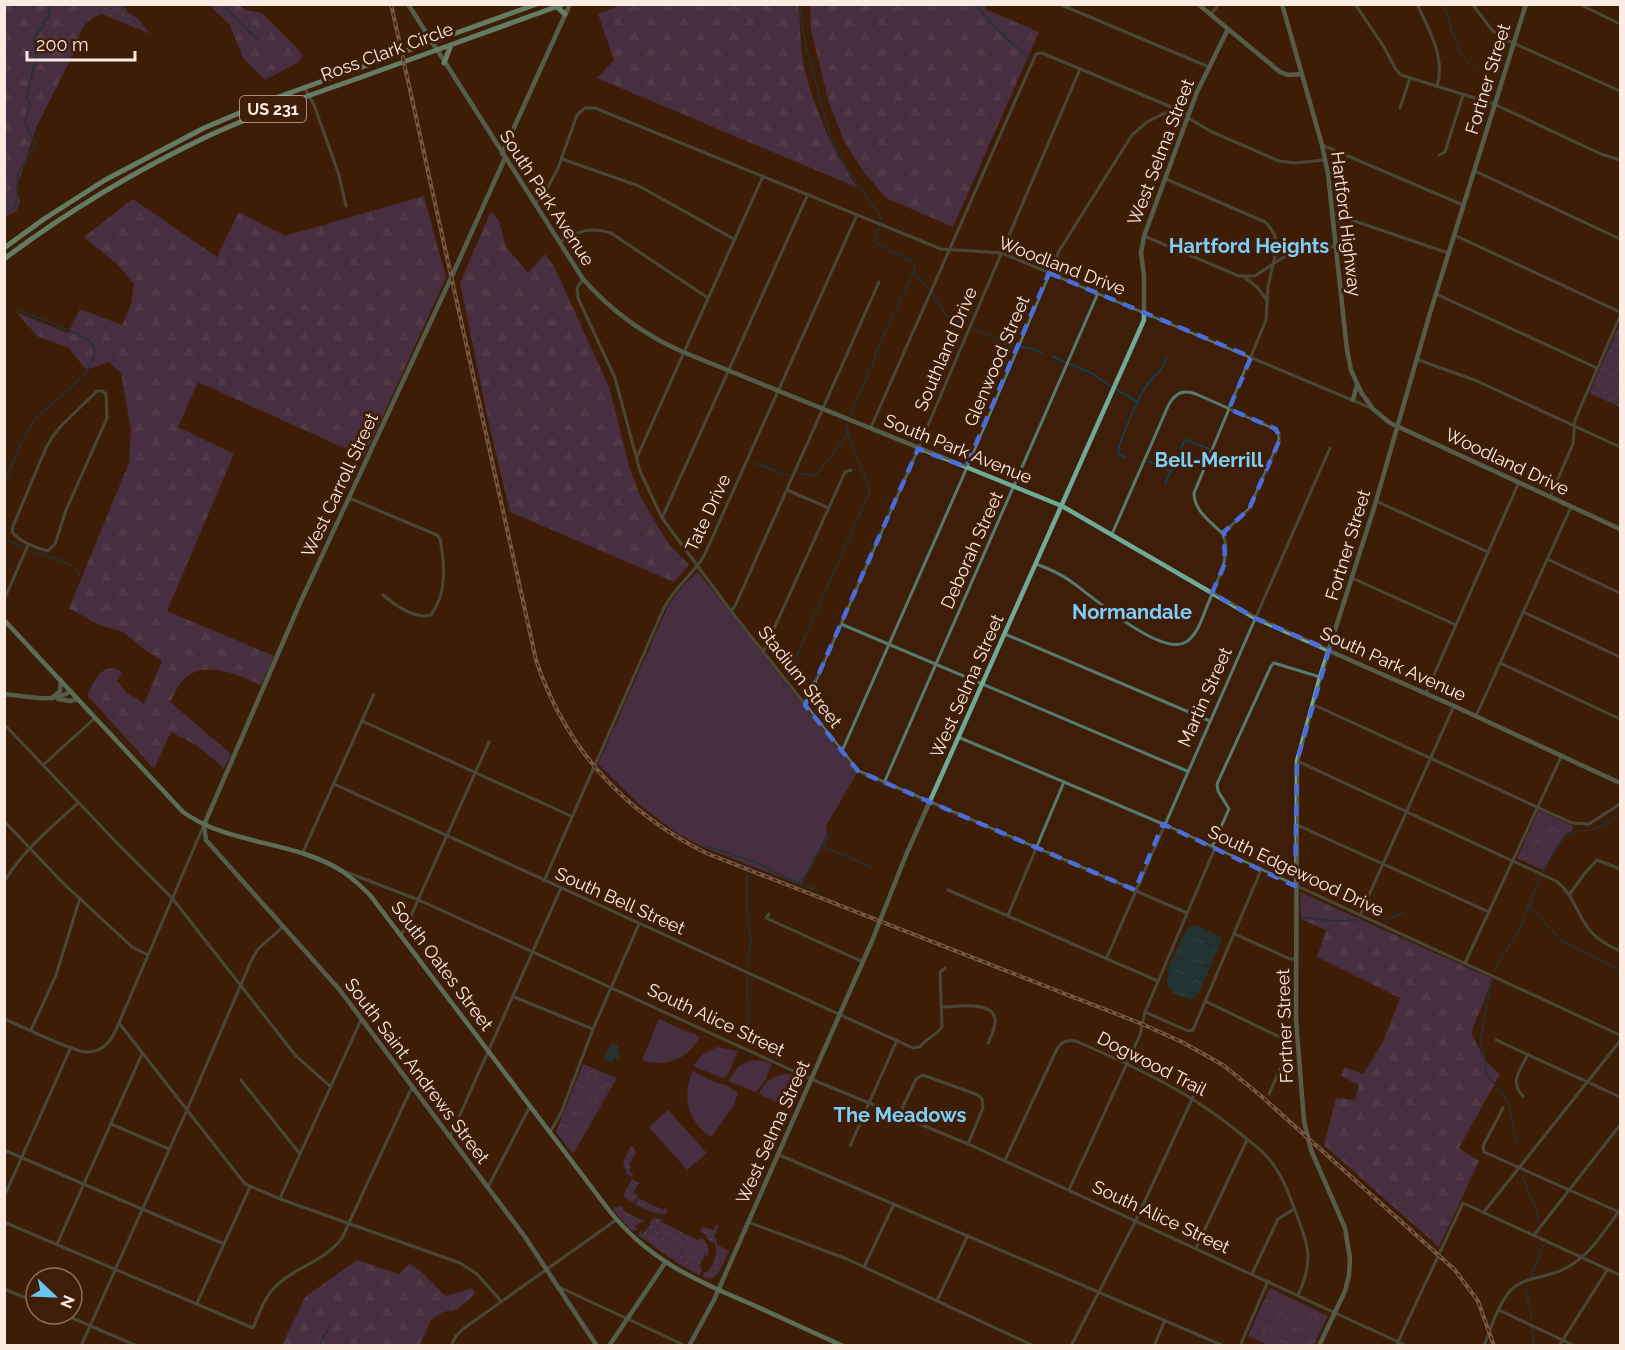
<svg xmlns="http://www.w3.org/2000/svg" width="1625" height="1350" font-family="Raleway,sans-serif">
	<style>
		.grass { fill: url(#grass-dots) }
		.forest { fill: url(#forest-firs) }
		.park { fill: url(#park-crowns) }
		.garden { fill: #534385 }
		.water { fill: url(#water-ripples) }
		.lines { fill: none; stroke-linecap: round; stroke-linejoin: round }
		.stream { stroke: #034965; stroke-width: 1.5 }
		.street { stroke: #577a6f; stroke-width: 3 }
		.secondary { stroke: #6faa98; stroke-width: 4.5 }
		.primary { stroke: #81ceb7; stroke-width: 4.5 }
		.highway { stroke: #92f0d3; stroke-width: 5 }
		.rail-casing { stroke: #b5a093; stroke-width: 4 }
		.rail { stroke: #3e1e08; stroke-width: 1.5; stroke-dasharray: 4.5; stroke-linecap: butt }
		.marked { fill: none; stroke: #496dda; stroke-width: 4.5; stroke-dasharray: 12 8; stroke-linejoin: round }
		.labels { text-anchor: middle; stroke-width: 6; stroke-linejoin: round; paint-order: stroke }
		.shield { fill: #3e1e08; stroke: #c2aea1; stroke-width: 1.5 }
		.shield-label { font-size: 16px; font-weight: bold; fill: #faebe3 }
		.street-label { font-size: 18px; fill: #faebe3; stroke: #3e1e08 }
		.neighbourhood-label { font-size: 20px; font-weight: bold; fill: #7dcef9; stroke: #3e1e08 }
	</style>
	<defs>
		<pattern id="grass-dots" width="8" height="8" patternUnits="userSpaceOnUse" patternTransform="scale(1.5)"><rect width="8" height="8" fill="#534385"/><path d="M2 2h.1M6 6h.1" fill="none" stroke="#6d5e96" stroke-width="1.8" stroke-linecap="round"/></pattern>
		<pattern id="forest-firs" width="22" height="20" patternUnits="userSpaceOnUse" patternTransform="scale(1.5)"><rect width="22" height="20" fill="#534385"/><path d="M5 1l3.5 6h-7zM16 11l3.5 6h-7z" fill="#6d5e96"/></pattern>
		<pattern id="park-crowns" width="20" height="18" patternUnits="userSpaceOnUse" patternTransform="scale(1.5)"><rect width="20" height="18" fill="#534385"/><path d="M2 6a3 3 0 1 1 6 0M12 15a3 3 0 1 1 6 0" fill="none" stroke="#6d5e96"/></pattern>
		<pattern id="water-ripples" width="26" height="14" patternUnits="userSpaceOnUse" patternTransform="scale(1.5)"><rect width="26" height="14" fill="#034965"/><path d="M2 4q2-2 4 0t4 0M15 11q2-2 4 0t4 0" fill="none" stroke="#29637b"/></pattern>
	</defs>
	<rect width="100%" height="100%" fill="#3e1e08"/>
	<g class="grass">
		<polygon points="100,5 124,5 127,12 136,17 151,34 102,14 99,9"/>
		<polygon points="1620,323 1620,407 1589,393"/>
		<polygon points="631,1145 636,1152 629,1164 631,1166 629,1171 633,1174 632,1177 627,1174 623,1163"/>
		<polygon points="632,1179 642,1184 639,1183 633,1193 638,1195 634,1203 623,1197"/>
		<polygon points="638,1198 663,1210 664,1208 667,1210 666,1214 654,1213 635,1204"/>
		<polygon points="622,1206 624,1211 642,1220 646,1219 634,1227 638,1228 635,1231 632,1231 613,1210 614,1207"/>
		<path d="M656,1218L663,1220L660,1221L697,1240L703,1239C708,1245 710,1250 707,1258L705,1254L700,1265L702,1270L699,1275L676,1262L638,1235L641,1230L642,1234L650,1225V1221Z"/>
		<path d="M716,1225H719L714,1236L716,1238L717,1245L729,1251L718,1274L710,1279L703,1277L704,1273L709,1271C714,1261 718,1254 715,1243L710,1242L705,1235H707L700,1231L703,1227L714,1230Z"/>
	</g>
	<g class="forest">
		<path d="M5,4L100,5L99,9L102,14C85,20 80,28 77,46L36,128L16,189L20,201L16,212L5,216L6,165L4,157Z"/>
		<path d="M623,4L799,5C800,26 800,48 805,70C814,109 835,155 858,188L597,78L614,60L598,14Z"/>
		<polygon points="209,5 239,5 246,10 262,13 299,50 302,56 299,62 265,80 244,59 229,24"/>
		<polygon points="810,5 986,5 985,9 1039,32 953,227 886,198 863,171 844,141 829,103 811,30"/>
		<path d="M424,196L446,278L364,457L198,382L178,427L234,454L167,611L274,656L261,685C238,675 203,658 182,681C177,687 174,696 170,702L231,754L224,768L196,745L171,732L154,769L87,695C95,681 103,659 122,672L117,681L126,692L144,704L162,661L141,647L123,632L99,625L69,608L129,463L131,430L121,373L109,362L86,370L69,348L37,336L16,312L68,333L80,309L122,325L131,305L134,284L118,265L84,237L133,199L217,257L239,212L285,236Z"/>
		<polygon points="491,211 499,221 506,247 528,273 545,254 554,266 609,387 630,469 640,496 668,543 689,565 674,582 510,512 489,424 460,283"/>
		<polygon points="1300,892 1493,979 1471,1033 1486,1062 1500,1074 1459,1148 1479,1161 1439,1247 1324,1145 1336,1098 1355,1100 1359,1085 1341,1076 1345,1067 1363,1074 1383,1042 1400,998 1317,957 1326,930 1301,919"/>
		<path d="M357,1260L399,1274L409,1264C423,1270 433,1285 446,1296L472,1288L475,1294L458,1309L443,1312L431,1320L420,1345H282L305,1297Z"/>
	</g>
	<g class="park">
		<polygon points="1539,810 1573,826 1572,831 1564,835 1543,870 1517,858"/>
		<polygon points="583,1064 617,1078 573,1154 556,1132"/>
		<polygon points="1270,1288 1328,1316 1314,1345 1268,1345 1248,1336"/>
	</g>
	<g class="garden">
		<polygon points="698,572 857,773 826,826 827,834 801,885 703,847 674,831 639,804 598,764 669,604 683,585"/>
		<path d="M659,1019L700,1037C688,1059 666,1068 642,1060Z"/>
		<polygon points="717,1047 738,1051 727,1076 722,1078 693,1066 703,1054"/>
		<polygon points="752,1060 764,1061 772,1064 765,1080 756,1092 728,1081 739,1066"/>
		<path d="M693,1071L714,1082L726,1085L738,1093L733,1107L711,1137C688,1122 681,1096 693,1071Z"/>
		<path d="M789,1074L801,1078L789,1106L787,1107L759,1094C765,1081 774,1074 789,1074Z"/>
		<polygon points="668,1110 707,1153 687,1170 649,1127"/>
	</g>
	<g class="water">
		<polygon points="1195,925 1220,936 1222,939 1198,995 1191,1000 1173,993 1167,985 1168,968 1185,932 1188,927"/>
		<polygon points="611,1044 619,1047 617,1052 621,1054 618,1059 614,1058 612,1063 604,1059"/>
	</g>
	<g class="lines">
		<g class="stream">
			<polyline points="221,4 258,40"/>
			<polyline points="801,4 802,25 806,47 830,135 846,167 880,216 881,221"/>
			<polyline points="974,4 1004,36 1030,59"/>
			<path d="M1443,4C1451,24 1456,59 1476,68"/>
			<polyline points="4,216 16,205 18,174 36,142 30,135 25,122 30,104 27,96 36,57 34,38 44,25 43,22 49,17 49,7 53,4"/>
			<polyline points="915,274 929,289"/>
			<polyline points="932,294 947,316 968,326"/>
			<polyline points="973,328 999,341"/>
			<polyline points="1004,344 1014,348"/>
			<polyline points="1020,347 1030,348 1042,353"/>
			<polyline points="1052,356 1065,362"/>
			<polyline points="1070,364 1093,374 1111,387"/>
			<polyline points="1117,390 1138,402"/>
			<polyline points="850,416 873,363 877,349 915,270 913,262 876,243 875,240 879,226"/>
			<path d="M1126,457L1119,454L1118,451C1123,433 1136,401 1147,385C1153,376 1164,370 1166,358"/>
			<polyline points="1148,461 1170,471"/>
			<polyline points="754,463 790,476"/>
			<polyline points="799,474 816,475 847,435"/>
			<path d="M4,484C14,463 22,435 37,417C50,402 118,360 86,338L18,309"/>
			<polyline points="1165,484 1185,440 1187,440 1209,449"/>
			<polyline points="4,539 22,547"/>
			<path d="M30,551C47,558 70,558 80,575"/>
			<polyline points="787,677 870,491 848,434 847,423"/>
			<polyline points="784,688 784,684"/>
			<path d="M1620,814C1613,819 1605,825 1597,828C1586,832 1574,830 1565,837C1556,845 1529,895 1530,907L1562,941L1620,970"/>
			<polyline points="707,846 760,864 771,871 819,891"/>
			<polyline points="822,846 873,868"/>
			<polyline points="799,881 804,878 831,832"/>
			<polyline points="1301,917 1334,921 1356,920"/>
			<polyline points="1381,919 1391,918 1404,912"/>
			<polyline points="748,969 748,955 751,943 747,910 747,877 750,866"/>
			<polyline points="1494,971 1522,925 1529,903"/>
			<polyline points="747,976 748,1025"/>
			<polyline points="1491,980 1480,1043 1485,1057 1486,1073 1509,1103 1516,1144"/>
			<polyline points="1522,1175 1536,1210 1538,1223"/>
			<polyline points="1531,1276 1544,1245"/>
			<polyline points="1527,1286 1526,1290 1532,1320"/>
			<polyline points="1532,1328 1534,1346"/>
			<polyline points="318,1346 328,1330"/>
		</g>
		<g class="street">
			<polyline points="1059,4 1209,67"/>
			<polyline points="1355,4 1384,47 1395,68 1401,75 1494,104 1601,154 1620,160"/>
			<path d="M1417,4C1429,30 1446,58 1437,86"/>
			<polyline points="1472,4 1492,30 1502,38 1620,91"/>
			<polyline points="1579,4 1620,24"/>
			<polyline points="1211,14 1219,4"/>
			<polyline points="305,88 314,105 339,175 346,206"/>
			<polyline points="1400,108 1410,78"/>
			<polyline points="1188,118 1212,132 1279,161 1295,163 1325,160"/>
			<polyline points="1322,145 1463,205"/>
			<polyline points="1439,155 1445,152 1463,95"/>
			<polyline points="562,159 639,186 734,239"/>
			<polyline points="1475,171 1620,239"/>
			<polyline points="535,204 548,187 558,168 577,115 585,108 595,108 941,249 1002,253 1371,408"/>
			<polyline points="1334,214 1448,253"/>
			<polyline points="1454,235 1620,312"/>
			<path d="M1144,236L1239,276H1255L1273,264C1278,247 1279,235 1265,222L1166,179"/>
			<path d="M559,242C576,232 591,226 611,233L708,298"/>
			<polyline points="1278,243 1291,253"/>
			<polyline points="1244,277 1258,288 1266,299"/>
			<polyline points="583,279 577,288 578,298 615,378 640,471 662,518 731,611 858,771 1187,913"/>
			<polyline points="1436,294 1597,368"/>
			<polyline points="1416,359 1477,381 1620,447"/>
			<path d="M97,391H102L106,394L107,418L66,510L55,544L48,551C35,547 21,543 12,532L13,526L46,448L53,436L61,426Z"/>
			<polyline points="871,427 1036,54 1042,53 1188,114"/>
			<polyline points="637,457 763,176"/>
			<polyline points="787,490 829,508"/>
			<polyline points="1550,497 1573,444 1575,420 1620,316"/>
			<path d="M349,498L437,535L440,539C445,565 447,593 431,615C415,620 395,605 383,595"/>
			<polyline points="1376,501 1488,552"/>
			<polyline points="662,518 808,194"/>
			<path d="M1112,534L1169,404C1176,393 1183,389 1196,394L1273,428L1279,433V442L1249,509L1223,534"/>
			<path d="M1223,534C1211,522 1194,511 1194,493L1266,320L1268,287L1273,264L1284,257L1295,253L1335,246"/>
			<polyline points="1547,559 1620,593"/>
			<path d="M1036,564C1047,568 1059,573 1069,580C1090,594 1161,658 1186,642C1199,634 1204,612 1210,599C1218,580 1232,555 1223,534"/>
			<polyline points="1352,578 1456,625"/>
			<polyline points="4,600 28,545"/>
			<polyline points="731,611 735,606 879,282"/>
			<polyline points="1523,612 1620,657"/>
			<polyline points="841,624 1187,771"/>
			<polyline points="1005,634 1210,721"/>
			<polyline points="763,653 845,472 851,470"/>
			<polyline points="1500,663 1620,719"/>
			<polyline points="1426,693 1519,482"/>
			<polyline points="1312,704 1572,823 1589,824 1620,804"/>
			<polyline points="805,705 920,444 1080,69"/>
			<polyline points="1476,716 1571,507"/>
			<polyline points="362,721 571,816"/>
			<polyline points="4,724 118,844 172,898 296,1056 331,1087"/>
			<polyline points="958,737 1163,824 1620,1035"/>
			<polyline points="842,751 965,472 1059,251 1132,135 1147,122 1171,110 1172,107"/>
			<path d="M1297,761L1556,881C1571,892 1576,910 1586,925C1594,938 1607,945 1620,951"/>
			<polyline points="43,765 95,718"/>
			<polyline points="884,783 1098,293"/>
			<path d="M334,784L913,1048L920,1047C926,1038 936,1036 942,1027L940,972L945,968"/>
			<polyline points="4,821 63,883 132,947 148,955"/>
			<polyline points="1297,825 1489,912"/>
			<polyline points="1212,847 1229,809 1218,791 1217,784 1271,666 1274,663 1320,677"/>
			<polyline points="303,852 374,694"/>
			<polyline points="346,872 419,900 811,1079 968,1144 1407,1346"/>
			<path d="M544,881L663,610C674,587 692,576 704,556L857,215"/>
			<path d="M4,882C22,851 52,827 78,803"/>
			<polyline points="948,890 1158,981"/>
			<polyline points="1569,895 1585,873 1597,860 1620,869"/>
			<polyline points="769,914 766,918 863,962"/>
			<polyline points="1008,915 1064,782"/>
			<polyline points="1360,915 1454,706"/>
			<polyline points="401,934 405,929 489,742"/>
			<polyline points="1235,934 1290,959 1296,959"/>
			<polyline points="1107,957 1330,448"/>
			<polyline points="1465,963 1562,755"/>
			<polyline points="514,997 593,1029"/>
			<polyline points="1205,1001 1292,1043"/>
			<path d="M942,1007C955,1007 993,1000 995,1019C996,1027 991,1036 988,1043"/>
			<polyline points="1145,1012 1188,1031 1193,1030 1261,870"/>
			<path d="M4,1019C22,1026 68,1050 85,1052C99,1053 109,1044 115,1032L203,827"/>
			<polyline points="119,1023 245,1184 280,1199 460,1263 477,1274 501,1301"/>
			<polyline points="31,1030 56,975 80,898"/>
			<polyline points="1496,1040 1620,1097"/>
			<polyline points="241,1080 300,1154"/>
			<polyline points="1269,1094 1292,1043"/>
			<path d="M1523,1096C1509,1082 1520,1071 1528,1054"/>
			<polyline points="1503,1108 1483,1146 1484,1152 1619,1212"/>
			<polyline points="899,1115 916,1079 923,1075 978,1095 982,1099 983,1108 968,1144"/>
			<polyline points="111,1124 169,1149"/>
			<polyline points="550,1132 561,1113 593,1029 639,924"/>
			<polyline points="450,1137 561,888"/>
			<polyline points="850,1146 897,1040"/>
			<polyline points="4,1150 224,1244"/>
			<polyline points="777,1154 1224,1346"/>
			<path d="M1005,1160L1056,1051C1060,1042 1067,1039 1076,1041C1137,1068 1191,1092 1242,1135C1254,1145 1267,1154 1275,1167C1285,1181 1290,1197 1296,1213C1309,1246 1314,1261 1298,1295"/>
			<polyline points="488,1187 530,1106"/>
			<polyline points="1069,1190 1140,1035 1145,1012 1215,848"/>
			<polyline points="4,1197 71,1047"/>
			<polyline points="280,1198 361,1020"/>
			<polyline points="1483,1213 1620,1041"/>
			<path d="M4,1222L253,1328C259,1314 264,1298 275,1287C295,1266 322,1264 342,1238L412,1087"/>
			<polyline points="748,1222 847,1259 1034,1346"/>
			<polyline points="1534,1235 1620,1125"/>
			<polyline points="57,1244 142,1054"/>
			<polyline points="1196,1248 1247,1140"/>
			<polyline points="864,1267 894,1204"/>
			<polyline points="1252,1274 1278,1219 1294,1209"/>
			<polyline points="559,1287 686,1346"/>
			<polyline points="4,1289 36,1302"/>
			<polyline points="937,1301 968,1235"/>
			<polyline points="197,1303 250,1187"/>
			<polyline points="1499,1310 1575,1346"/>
			<polyline points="63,1314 137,1346"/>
			<polyline points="81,1346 187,1110 252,959 258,949 284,926"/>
			<polyline points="451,1346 456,1336 463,1329 616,1220"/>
			<polyline points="1071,1346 1136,1220 1193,1097"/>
			<polyline points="1154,1346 1165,1320"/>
			<polyline points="1240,1346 1268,1281"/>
			<polyline points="1396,1346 1463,1203 1620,1275"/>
			<path d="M1484,1346C1491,1328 1498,1305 1510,1291C1524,1276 1549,1278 1566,1268C1590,1256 1604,1231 1620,1210"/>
			<polyline points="1559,1346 1608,1269"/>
		</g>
		<g class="secondary">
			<path d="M408,4L583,279C612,312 644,335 683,352L1062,506L1255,618L1454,706L1620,783"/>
			<polyline points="1198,4 1280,72 1288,75 1302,74"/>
			<polyline points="1282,4 1322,145 1328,174 1347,350 1351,370 1361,392 1373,409 1390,423 1620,529"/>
			<polyline points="502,154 570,4"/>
			<polyline points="505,158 451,278 300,603 204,825 206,840 339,989 525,1237 597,1346"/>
			<polyline points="1353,400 1357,385"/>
			<path d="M4,694C26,696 53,704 71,691"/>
			<polyline points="52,698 60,691 61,680"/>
			<polyline points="58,699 70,701 78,699"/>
			<polyline points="609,1346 665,1263"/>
			<polyline points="689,1346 714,1300 872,941 906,855 1144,320 1144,276 1141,253 1144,236 1197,92 1228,29"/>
			<polyline points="1319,1346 1345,1291 1349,1275 1350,1258 1345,1228 1311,1150 1304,1121 1296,1020 1297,761 1320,677 1374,508 1430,313 1526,4"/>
		</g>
		<path class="primary" d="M4,620L183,812C231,846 293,840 342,871C352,878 362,887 370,895L608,1209C647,1259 694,1280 751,1304C782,1318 812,1332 843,1346"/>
		<g class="highway">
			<polyline points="557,7 565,14"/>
			<polyline points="444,63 451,45"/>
			<polyline points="4,248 44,219 105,180 204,128 270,100 537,4"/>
			<path d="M4,259C68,211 135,171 206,137C256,114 307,96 359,78C427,53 496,29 564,4"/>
		</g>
		<g class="rail-casing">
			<path id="rail" d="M391,4L536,660C566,749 623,811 706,853L1142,1024L1182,1042L1223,1065L1260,1095L1455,1270L1478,1301L1494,1346"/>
		</g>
		<use href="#rail" class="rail"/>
	</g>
	<path d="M0 0H1625V1350H0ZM1049,273L1251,357L1229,409L1276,429L1280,439L1249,509L1224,532L1225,563L1212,593L1255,618L1329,650L1297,761L1295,886L1163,824L1135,890L858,771L805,705L918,449L966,467Z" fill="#3e1e08" fill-opacity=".55" fill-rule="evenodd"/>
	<path class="marked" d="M1049,273L1251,357L1229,409L1276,429L1280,439L1249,509L1224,532L1225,563L1212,593L1255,618L1329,650L1297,761L1295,886L1163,824L1135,890L858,771L805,705L918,449L966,467Z"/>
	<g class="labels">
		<rect class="shield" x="240" y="96" width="66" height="26" rx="4.5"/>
		<g class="shield-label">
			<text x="273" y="115">US 231</text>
		</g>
		<g class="street-label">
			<text transform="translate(387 52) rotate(-20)" y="6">Ross Clark Circle</text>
			<text transform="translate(1488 79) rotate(-73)" y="6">Fortner Street</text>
			<text transform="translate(1161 152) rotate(-69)" y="6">West Selma Street</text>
			<text transform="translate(547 198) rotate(57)" y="6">South Park Avenue</text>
			<text transform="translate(1346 224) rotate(83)" y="6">Hartford Highway</text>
			<text transform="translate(1062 266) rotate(21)" y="6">Woodland Drive</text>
			<text transform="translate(946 349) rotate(-67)" y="6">Southland Drive</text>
			<text transform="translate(997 361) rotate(-67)" y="6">Glenwood Street</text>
			<text transform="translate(958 449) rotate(22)" y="6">South Park Avenue</text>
			<text transform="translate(1507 462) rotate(25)" y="6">Woodland Drive</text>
			<text transform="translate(340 485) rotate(-65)" y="6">West Carroll Street</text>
			<text transform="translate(708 513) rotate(-65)" y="6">Tate Drive</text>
			<text transform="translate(1348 545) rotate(-73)" y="6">Fortner Street</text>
			<text transform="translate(972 550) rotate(-66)" y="6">Deborah Street</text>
			<text transform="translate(1393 664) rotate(24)" y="6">South Park Avenue</text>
			<text transform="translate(800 677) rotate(52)" y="6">Stadium Street</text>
			<text transform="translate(967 686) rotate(-66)" y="6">West Selma Street</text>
			<text transform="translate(1205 697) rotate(-66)" y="6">Martin Street</text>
			<text transform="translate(1296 871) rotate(25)" y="6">South Edgewood Drive</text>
			<text transform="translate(620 901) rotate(24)" y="6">South Bell Street</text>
			<text transform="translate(442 966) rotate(53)" y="6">South Oates Street</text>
			<text transform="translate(716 1020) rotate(25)" y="6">South Alice Street</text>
			<text transform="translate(1285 1026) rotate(-92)" y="6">Fortner Street</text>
			<text transform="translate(1152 1064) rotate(27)" y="6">Dogwood Trail</text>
			<text transform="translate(417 1071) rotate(53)" y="6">South Saint Andrews Street</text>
			<text transform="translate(773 1132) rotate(-66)" y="6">West Selma Street</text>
			<text transform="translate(1161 1217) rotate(25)" y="6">South Alice Street</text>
		</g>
		<g class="neighbourhood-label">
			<text x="1249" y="253">Hartford Heights</text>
			<text x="1209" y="467">Bell-Merrill</text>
			<text x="1132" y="619">Normandale</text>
			<text x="900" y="1122">The Meadows</text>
		</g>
	</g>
	<rect width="1625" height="1350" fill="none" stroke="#faebe3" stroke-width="12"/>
	<g transform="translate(54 1296) rotate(113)"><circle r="28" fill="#3e1e08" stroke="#897060" stroke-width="1.5"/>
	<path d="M0-4.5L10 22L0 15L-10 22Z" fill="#6ac3f1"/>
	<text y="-9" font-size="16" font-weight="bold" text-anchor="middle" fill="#faebe3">N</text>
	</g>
	<path d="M27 51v9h108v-9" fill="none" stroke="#faebe3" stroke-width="3"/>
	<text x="36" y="51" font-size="18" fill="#faebe3" stroke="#3e1e08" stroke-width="4.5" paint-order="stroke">200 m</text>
</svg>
